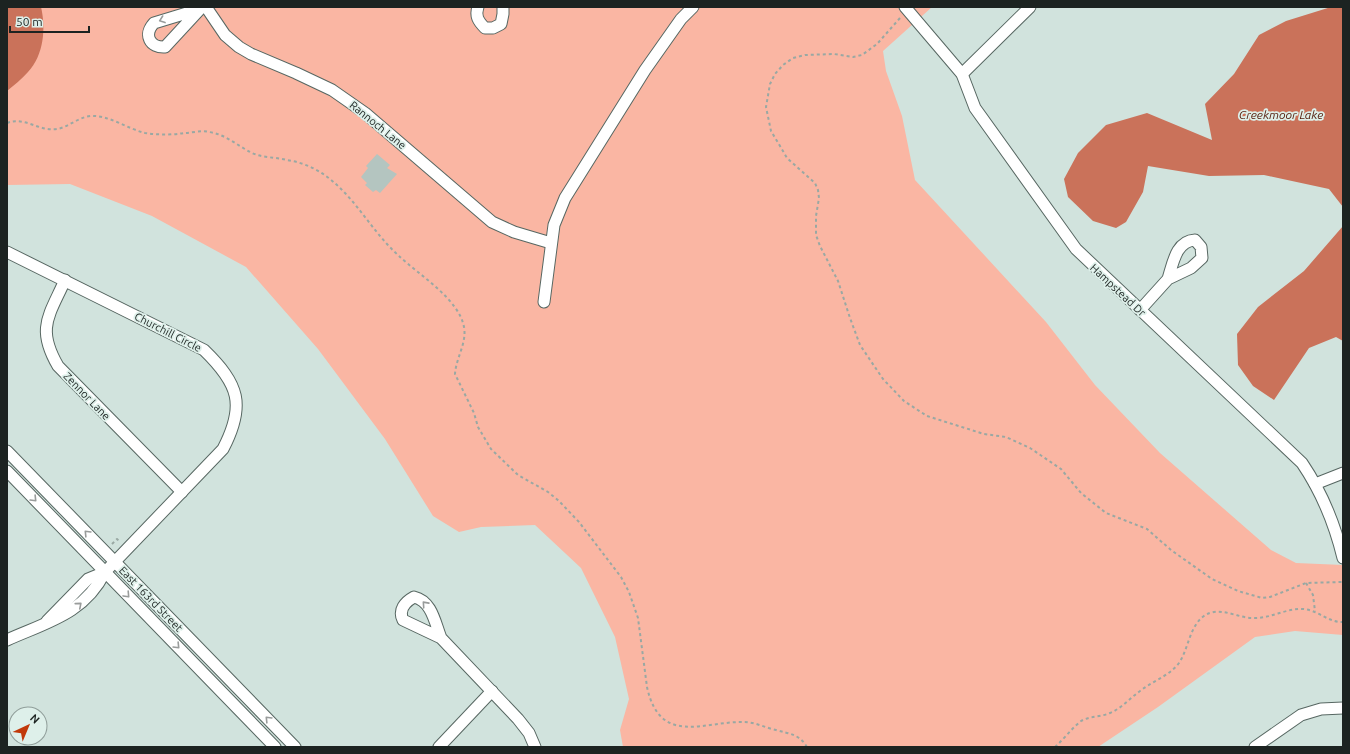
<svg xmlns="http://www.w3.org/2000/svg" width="1350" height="754" font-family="Ubuntu,sans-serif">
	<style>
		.green { fill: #fab6a3 }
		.water { fill: #ca725a }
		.building { fill: #b4c5c0 }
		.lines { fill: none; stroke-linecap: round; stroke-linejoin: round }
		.minor-casing { stroke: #576762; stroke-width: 13 }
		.path { stroke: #99a8a3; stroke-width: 2; stroke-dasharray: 3 3; stroke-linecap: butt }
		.minor { stroke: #fff; stroke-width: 11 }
		.oneway { stroke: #999c9b }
		.labels { text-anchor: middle; stroke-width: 3.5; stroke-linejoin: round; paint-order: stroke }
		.street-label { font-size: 11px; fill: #1c2321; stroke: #def0ea }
		.water-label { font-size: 12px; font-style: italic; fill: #541c0c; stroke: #def0ea }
	</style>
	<rect width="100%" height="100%" fill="#d1e3dd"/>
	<polygon class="green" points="7,7 932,7 883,51 886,71 902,116 915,180 1046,322 1095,385 1160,453 1271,550 1296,563 1343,565 1343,635 1295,631 1255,637 1158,707 1098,747 623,747 620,730 629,699 615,637 581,568 535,525 481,527 459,532 433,516 385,439 318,349 246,267 152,216 70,184 7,185"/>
	<g class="water">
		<path d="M7,7H41C46,28 44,55 28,72C22,79 14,85 7,91Z"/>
		<polygon points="1331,7 1343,7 1343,207 1329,189 1264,175 1209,176 1148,166 1143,192 1126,222 1116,228 1093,221 1068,197 1064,179 1078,153 1106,125 1147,113 1212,140 1205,104 1234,74 1259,35 1286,21"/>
		<polygon points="1343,226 1343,341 1336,337 1309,348 1274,400 1253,386 1238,365 1237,334 1258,307 1304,271"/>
	</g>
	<polygon class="building" points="377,154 390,165 387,168 397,174 380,193 376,190 373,192 365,185 367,183 361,177 368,168 366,166"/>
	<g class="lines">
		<g class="minor-casing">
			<g id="minor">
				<polyline points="206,7 225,35 239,47 251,54 296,73 332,90 365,113 492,222 514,232 551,243"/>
				<path d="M478,7C475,16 478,21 485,28H493L501,24L503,14V7"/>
				<path d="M905,7L962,74L975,108L1076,249L1302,463C1321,491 1335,525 1343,558"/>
				<path d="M200,9L154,23C143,35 150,48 165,47L202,7"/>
				<polyline points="962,74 1030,7"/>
				<path d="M7,252L204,350C239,384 246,405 223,449L105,572C84,614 47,622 7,640"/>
				<path d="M65,280C49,316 36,328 58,366L182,492"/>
				<polyline points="544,302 554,225 565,198 645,70 681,19 693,7"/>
				<path d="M1140,310L1168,279L1191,268L1202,258L1201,247L1195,240C1176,241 1173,263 1168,279"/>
				<polyline points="7,451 295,747"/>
				<polyline points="7,471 275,747"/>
				<polyline points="1315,484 1343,473"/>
				<polyline points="47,621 88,579 105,572"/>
				<path d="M441,638C435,623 432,601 414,597C405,602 398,610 403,620L441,638L518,719L529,733L535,747"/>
				<polyline points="439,747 492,691"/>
				<polyline points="1255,747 1301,715 1321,709 1343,708"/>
			</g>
		</g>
		<g class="path">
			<polyline points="900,18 877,44 862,55 853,57 834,54 805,55 793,58 783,65 775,74 770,84 766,107 771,131 780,146 787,158 815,183 818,190 819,198 816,216 816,235 820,246 838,281 850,318 860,345 883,379 904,401 927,416 984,434 1006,437 1030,448 1061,469 1081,493 1106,513 1147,529 1171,550 1212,579 1238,591 1262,598 1270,597 1306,583 1343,582"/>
			<path d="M7,123C25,116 39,132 57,129C69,127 78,117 91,116C109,115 128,129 145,133C158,135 172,135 184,133C192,133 201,130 209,132C225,134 238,146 252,153C263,158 275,157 287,160C301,162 315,168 326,176C356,198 372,232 399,256C419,275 459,299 464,327C467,343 456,358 455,374L474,413L478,427L491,449L518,475L548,492L559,501L579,522L621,577L629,592L638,618L647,687C660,747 704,721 744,722C755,722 766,728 776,730C790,734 799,734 807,747"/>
			<polyline points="112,544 117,539 120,542"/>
			<polyline points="1306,583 1313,595 1315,611"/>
			<path d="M1055,747C1064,739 1072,728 1081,721C1090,716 1101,717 1110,713C1122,708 1130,698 1140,691C1153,681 1169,676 1179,663C1190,647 1190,616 1214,612C1226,610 1240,618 1253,618C1270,619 1286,608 1303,609C1318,610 1329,623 1343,622"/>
		</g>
		<use href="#minor" class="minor"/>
	</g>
	<defs><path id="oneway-chevron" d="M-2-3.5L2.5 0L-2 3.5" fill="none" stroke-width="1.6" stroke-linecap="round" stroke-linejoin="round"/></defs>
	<g class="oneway">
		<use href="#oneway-chevron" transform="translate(162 20) rotate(160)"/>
		<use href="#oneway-chevron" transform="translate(34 499) rotate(46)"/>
		<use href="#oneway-chevron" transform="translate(87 533) rotate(-134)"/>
		<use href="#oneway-chevron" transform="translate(127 595) rotate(47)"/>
		<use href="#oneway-chevron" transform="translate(425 604) rotate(-132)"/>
		<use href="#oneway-chevron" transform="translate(79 605) rotate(-41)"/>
		<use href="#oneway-chevron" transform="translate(177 646) rotate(46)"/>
		<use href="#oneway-chevron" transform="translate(268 719) rotate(-134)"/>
	</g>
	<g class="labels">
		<g class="street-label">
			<text transform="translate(378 125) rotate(39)" y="4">Rannoch Lane</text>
			<text transform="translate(1118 290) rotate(43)" y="4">Hampstead Dr</text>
			<text transform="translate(168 332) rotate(27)" y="4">Churchill Circle</text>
			<text transform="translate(87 396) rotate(46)" y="4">Zennor Lane</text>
			<text transform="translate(151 599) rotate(46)" y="4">East 163rd Street</text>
		</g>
		<g class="water-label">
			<text x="1281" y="119">Creekmoor Lake</text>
		</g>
	</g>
	<rect width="1350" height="754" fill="none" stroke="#1c2321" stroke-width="16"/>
	<g transform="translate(28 726) rotate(44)"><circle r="19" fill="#def0ea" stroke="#909e9a"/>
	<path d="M0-3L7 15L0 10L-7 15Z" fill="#c1390a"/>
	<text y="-6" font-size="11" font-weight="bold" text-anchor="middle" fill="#1c2321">N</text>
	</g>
	<path d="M10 26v6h79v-6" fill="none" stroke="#1c2321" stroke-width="2"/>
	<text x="16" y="26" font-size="12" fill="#1c2321" stroke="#def0ea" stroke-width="3" paint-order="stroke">50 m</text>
</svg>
